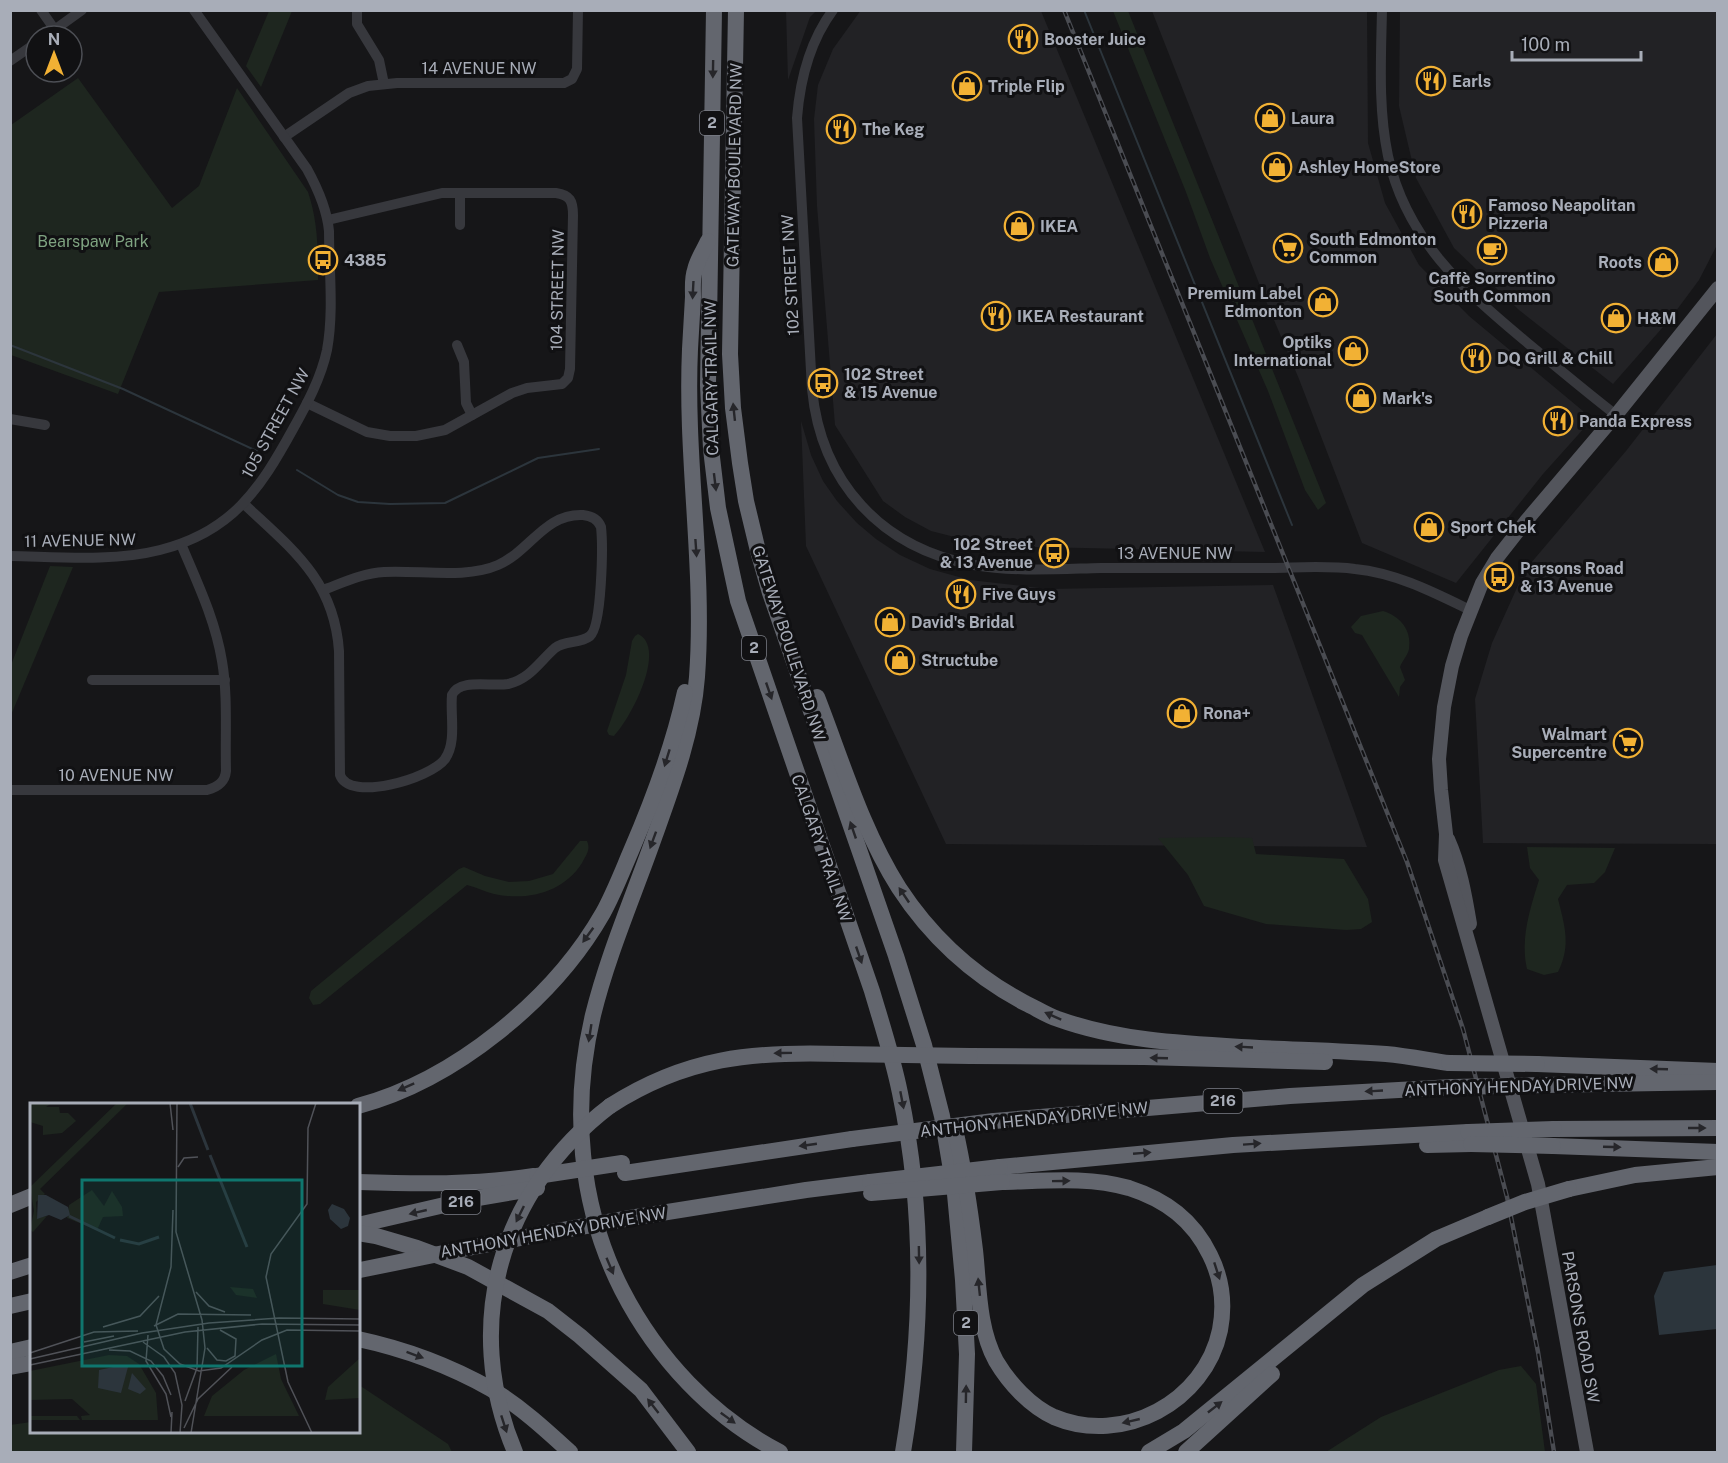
<svg xmlns="http://www.w3.org/2000/svg" width="1728" height="1463" font-family="'Public Sans',sans-serif">
	<style>
		.built { fill: #222225 }
		.green { fill: #1e261f }
		.water { fill: #2c353c }
		.lines { fill: none; stroke-linecap: round; stroke-linejoin: round }
		.stream { stroke: #2c353c; stroke-width: 2 }
		.minor { stroke: #37383d; stroke-width: 10 }
		.major { stroke: #53555c; stroke-width: 14 }
		.highway { stroke: #63666e; stroke-width: 16 }
		.rail-casing { stroke: #4a4c52; stroke-width: 4.5 }
		.rail { stroke: #111113; stroke-width: 2; stroke-dasharray: 7; stroke-linecap: butt }
		.highway-bridge { stroke: #63666e; stroke-width: 16 }
		.oneway { fill: #26262a }
		.labels { text-anchor: middle; stroke-width: 6; stroke-linejoin: round; paint-order: stroke }
		.shield { fill: #111113; stroke: #7b7e86; stroke-width: 1.5 }
		.shield-label { font-size: 15px; font-weight: bold; fill: #a8adb8 }
		.poi-label { font-size: 16px; font-weight: bold; fill: #a8adb8; stroke: #111113; text-anchor: start }
		.street-label { font-size: 16px; fill: #a8adb8; stroke: #111113 }
		.park-label { font-size: 16px; fill: #7fa381; stroke: #111113 }
		.inset-river { fill: none; stroke: #2c353c; stroke-width: 3 }
		.inset-road { fill: none; stroke: #505258; stroke-width: 1.5 }
		.view { fill: #0f766e; fill-opacity: 0.15; stroke: #0f766e; stroke-width: 3 }
		.inset-edge { fill: none; stroke: #a8adb8; stroke-width: 3 }
	</style>
	<rect width="100%" height="100%" fill="#161618"/>
	<g class="built">
		<polygon points="861,10 1041,11 1265,552 990,546 931,531 905,517 883,501 835,425 817,206 814,119 818,85 833,49"/>
		<polygon points="786,11 816,11 810,17 788,80"/>
		<polygon points="1152,11 1367,11 1368,143 1385,203 1419,265 1469,316 1583,411 1587,419 1586,426 1543,474 1456,583 1362,543 1299,379 1266,301"/>
		<polygon points="1400,11 1717,11 1717,245 1699,280 1670,319 1613,384 1519,310 1454,248 1416,178 1399,106"/>
		<polygon points="1717,334 1717,844 1483,843 1475,699 1492,643 1525,570 1626,451"/>
		<polygon points="801,421 811,455 823,481 837,501 857,523 876,539 900,555 930,569 970,580 1048,589 1273,585 1367,847 946,844 806,546"/>
	</g>
	<g class="green">
		<polygon points="269,11 292,11 261,87 246,66"/>
		<polygon points="1113,11 1128,11 1326,503 1318,510 1305,490 1268,391 1210,258 1186,192"/>
		<path d="M78,78L172,208L199,186L237,88L308,192C318,222 318,249 318,280L159,292L118,394L11,355V125Z"/>
		<polygon points="50,566 73,567 11,715 11,665"/>
		<path d="M1383,611C1400,616 1412,630 1409,649C1408,655 1402,661 1400,667L1405,680L1400,687L1399,697L1362,635L1355,633L1351,627L1361,616Z"/>
		<path d="M638,634C668,648 630,720 614,736L609,735L607,731L626,675L632,641L635,636Z"/>
		<polygon points="1224,837 1252,838 1256,854 1344,859 1368,899 1372,922 1361,929 1346,930 1266,924 1204,906 1188,875 1158,838"/>
		<path d="M580,841H587C591,850 586,855 582,863C563,893 527,901 494,894C485,892 476,887 467,885L320,1004L313,1005L309,998L311,991L459,869L464,867L485,876L509,882L529,881L553,874Z"/>
		<path d="M1527,847L1615,848L1605,872L1594,883L1567,885L1558,899C1565,927 1571,945 1558,972L1544,975L1527,969C1520,939 1530,909 1539,880L1530,868Z"/>
		<polygon points="1521,1366 1536,1384 1545,1452 1326,1452 1381,1417 1499,1370"/>
		<polygon points="359,1385 448,1444 452,1452 11,1452 10,1425 31,1422 32,1432 358,1432"/>
	</g>
	<polygon class="water" points="1717,1265 1717,1329 1659,1335 1654,1296 1664,1272"/>
	<g class="lines">
		<g class="stream">
			<polyline points="1084,10 1292,525"/>
			<polyline points="10,345 123,389 257,451"/>
			<polyline points="297,470 338,495 358,502 390,504 445,503 538,458 599,449"/>
		</g>
		<g class="minor">
			<polyline points="41,10 55,30"/>
			<polyline points="357,10 357,24 379,60 384,84"/>
			<path d="M833,10C810,41 800,80 797,118L812,389C821,482 881,548 974,565C1015,572 1059,569 1101,568C1155,568 1210,568 1264,568C1294,568 1325,565 1355,569C1396,573 1433,592 1470,610"/>
			<path d="M1382,10C1381,59 1378,108 1388,156C1406,239 1463,289 1524,340C1554,365 1585,391 1616,415"/>
			<polyline points="46,36 82,10"/>
			<polyline points="10,61 36,43"/>
			<polyline points="284,137 349,93 368,86 397,83 564,83 572,79 577,69 578,10"/>
			<polyline points="460,193 460,225"/>
			<polyline points="457,345 464,362 466,403 472,415"/>
			<path d="M307,403L367,432L390,436H416L445,430L512,393L527,388L562,384L568,378L570,369L573,215C573,201 570,195 556,193H442L328,220"/>
			<polyline points="10,419 45,425"/>
			<path d="M244,504C292,549 334,580 339,651L340,775C349,802 430,779 445,759C457,742 450,715 452,695C460,678 491,687 508,684C530,679 539,662 555,648C565,640 580,644 590,636C602,626 603,545 601,527C598,519 592,516 583,515C545,513 530,551 498,565C466,579 420,570 384,572C363,573 342,583 323,590"/>
			<path d="M10,556C59,557 113,562 160,550C232,532 260,489 293,429C307,404 321,378 327,350C334,312 329,270 329,231C327,209 318,189 307,169L194,10"/>
			<polyline points="92,680 225,680"/>
			<path d="M10,790H207C218,787 225,782 226,771C225,734 228,696 222,661C215,619 197,582 181,544"/>
		</g>
		<g class="major">
			<path d="M1448,839C1460,866 1465,894 1470,924"/>
			<polyline points="1587,1452 1538,1184 1445,860 1446,834 1441,790 1439,759 1444,707 1452,666 1461,636 1482,583 1497,558 1526,521 1616,415 1718,288"/>
		</g>
		<g class="highway">
			<path d="M714,10L708,385L711,449L718,508L738,601L872,991C882,1025 893,1058 900,1093C925,1212 923,1333 903,1452"/>
			<polyline points="736,10 730,354 733,408 740,463 746,501 758,551 770,593 896,956 924,1045 942,1116 955,1194 963,1280 967,1354 964,1452"/>
			<path d="M708,241C704,250 697,260 695,270C692,278 693,288 693,297C692,314 691,332 690,349C685,459 705,568 697,677C693,731 673,785 655,835C634,895 608,954 593,1015C571,1107 579,1206 622,1290C657,1358 712,1417 780,1452"/>
			<path d="M817,697C842,761 862,830 899,888C931,937 974,976 1025,1003C1036,1008 1046,1015 1058,1019C1122,1042 1191,1044 1259,1048C1301,1050 1344,1051 1386,1054C1407,1056 1428,1060 1449,1063"/>
			<polyline points="970,1056 1144,1057 1325,1062"/>
			<polyline points="1537,1064 1718,1071"/>
			<polyline points="1544,1085 1718,1082"/>
			<path d="M358,1106C455,1080 554,999 603,913C614,893 622,872 631,851C653,800 673,747 685,692"/>
			<path d="M610,1106C686,1057 753,1051 841,1054"/>
			<polyline points="994,1121 1290,1096 1453,1087"/>
			<path d="M955,1129C964,1169 970,1209 975,1250C979,1286 978,1328 996,1361C1009,1383 1030,1406 1054,1417C1123,1446 1205,1402 1220,1330C1225,1304 1222,1279 1210,1255C1193,1220 1166,1200 1129,1188C1088,1176 1044,1181 1002,1182"/>
			<polyline points="1554,1129 1718,1128"/>
			<polyline points="1427,1145 1471,1144"/>
			<polyline points="1553,1146 1718,1152"/>
			<polyline points="1000,1167 1233,1145 1468,1132"/>
			<polyline points="625,1173 852,1139"/>
			<path d="M358,1182C417,1184 476,1185 534,1176"/>
			<polyline points="1569,1189 1635,1175 1718,1167"/>
			<polyline points="10,1205 32,1196"/>
			<polyline points="636,1217 806,1190 870,1182"/>
			<polyline points="358,1225 466,1200 537,1188"/>
			<polyline points="358,1233 376,1236 417,1248 468,1267 548,1311 580,1336 641,1390 688,1452"/>
			<polyline points="468,1248 552,1232"/>
			<polyline points="10,1272 32,1265"/>
			<polyline points="10,1306 32,1301"/>
			<path d="M358,1339C405,1349 450,1366 491,1389C520,1406 546,1430 570,1452"/>
			<polyline points="10,1352 32,1347"/>
			<polyline points="10,1367 32,1363"/>
			<polyline points="1149,1452 1184,1431 1363,1285 1436,1239 1488,1217"/>
			<polyline points="1186,1452 1272,1374"/>
		</g>
		<g class="rail-casing">
			<polyline id="rail" points="1064,10 1407,862 1463,1029 1507,1197 1538,1352 1554,1452"/>
		</g>
		<use href="#rail" class="rail"/>
		<g class="highway-bridge">
			<polyline points="841,1054 970,1056"/>
			<polyline points="1449,1063 1537,1064"/>
			<polyline points="1453,1087 1544,1085"/>
			<polyline points="1468,1132 1554,1129"/>
			<polyline points="852,1139 994,1121"/>
			<polyline points="1471,1144 1553,1146"/>
			<polyline points="537,1176 622,1163"/>
			<polyline points="870,1182 1000,1167"/>
			<polyline points="871,1193 1002,1182"/>
			<polyline points="1488,1217 1525,1202 1569,1189"/>
			<polyline points="552,1232 636,1217"/>
			<polyline points="360,1270 468,1248"/>
			<path d="M515,1452C461,1324 500,1190 610,1106"/>
		</g>
	</g>
	<defs><path id="oneway-solid" d="M-6-.8H1V-3.2L6.5 0L1 3.2V.8H-6Z" transform="scale(1.5)"/></defs>
	<g class="oneway">
		<use href="#oneway-solid" transform="translate(713 69) rotate(91)"/>
		<use href="#oneway-solid" transform="translate(693 290) rotate(93)"/>
		<use href="#oneway-solid" transform="translate(734 412) rotate(-96)"/>
		<use href="#oneway-solid" transform="translate(715 482) rotate(83)"/>
		<use href="#oneway-solid" transform="translate(696 548) rotate(86)"/>
		<use href="#oneway-solid" transform="translate(769 691) rotate(71)"/>
		<use href="#oneway-solid" transform="translate(667 758) rotate(107)"/>
		<use href="#oneway-solid" transform="translate(853 830) rotate(-109)"/>
		<use href="#oneway-solid" transform="translate(653 840) rotate(110)"/>
		<use href="#oneway-solid" transform="translate(904 895) rotate(-124)"/>
		<use href="#oneway-solid" transform="translate(588 935) rotate(126)"/>
		<use href="#oneway-solid" transform="translate(859 955) rotate(71)"/>
		<use href="#oneway-solid" transform="translate(1053 1016) rotate(-156)"/>
		<use href="#oneway-solid" transform="translate(590 1033) rotate(99)"/>
		<use href="#oneway-solid" transform="translate(1244 1047) rotate(-177)"/>
		<use href="#oneway-solid" transform="translate(783 1053) rotate(179)"/>
		<use href="#oneway-solid" transform="translate(1159 1058) rotate(-178)"/>
		<use href="#oneway-solid" transform="translate(1659 1069) rotate(-178)"/>
		<use href="#oneway-solid" transform="translate(406 1087) rotate(156)"/>
		<use href="#oneway-solid" transform="translate(1374 1091) rotate(177)"/>
		<use href="#oneway-solid" transform="translate(902 1100) rotate(79)"/>
		<use href="#oneway-solid" transform="translate(1697 1128)"/>
		<use href="#oneway-solid" transform="translate(1252 1144) rotate(-4)"/>
		<use href="#oneway-solid" transform="translate(808 1145) rotate(172)"/>
		<use href="#oneway-solid" transform="translate(1612 1147) rotate(2)"/>
		<use href="#oneway-solid" transform="translate(1142 1153) rotate(-5)"/>
		<use href="#oneway-solid" transform="translate(1061 1181) rotate(-1)"/>
		<use href="#oneway-solid" transform="translate(418 1212) rotate(167)"/>
		<use href="#oneway-solid" transform="translate(520 1214) rotate(116)"/>
		<use href="#oneway-solid" transform="translate(919 1255) rotate(89)"/>
		<use href="#oneway-solid" transform="translate(610 1266) rotate(67)"/>
		<use href="#oneway-solid" transform="translate(1217 1271) rotate(72)"/>
		<use href="#oneway-solid" transform="translate(979 1287) rotate(-96)"/>
		<use href="#oneway-solid" transform="translate(415 1355) rotate(20)"/>
		<use href="#oneway-solid" transform="translate(966 1394) rotate(-89)"/>
		<use href="#oneway-solid" transform="translate(653 1406) rotate(-128)"/>
		<use href="#oneway-solid" transform="translate(1215 1407) rotate(-38)"/>
		<use href="#oneway-solid" transform="translate(728 1418) rotate(36)"/>
		<use href="#oneway-solid" transform="translate(1131 1421) rotate(167)"/>
		<use href="#oneway-solid" transform="translate(504 1424) rotate(72)"/>
	</g>
	<defs>
		<g id="restaurant-ring" transform="scale(1.5)"><circle r="9.5" fill="#111113" stroke="#f2b134" stroke-width="1.5"/><path d="M-5-6h1v4h1v-4h1v4h1v-4h1v5L-1.5 .5V6h-2V.5L-5-1ZM5-6V6H3V1.5H1.5Q1.5-4 5-6Z" fill="#f2b134"/></g>
		<g id="shop-ring" transform="scale(1.5)"><circle r="9.5" fill="#111113" stroke="#f2b134" stroke-width="1.5"/><path d="M-5-2.5h2.3a2.7 3.5 0 0 1 5.4 0H5L5.5 6h-11ZM-1.5-2.5h3a1.5 2.3 0 0 0-3 0Z" fill="#f2b134"/></g>
		<g id="supermarket-ring" transform="scale(1.5)"><circle r="9.5" fill="#111113" stroke="#f2b134" stroke-width="1.5"/><path d="M-6-5.5h2.5l.6 2H6L4.5 2H-2.5L-4.4-4H-6ZM-1.5 3.2a1.3 1.3 0 1 0 .1 0ZM3 3.2a1.3 1.3 0 1 0 .1 0Z" fill="#f2b134"/></g>
		<g id="cafe-ring" transform="scale(1.5)"><circle r="9.5" fill="#111113" stroke="#f2b134" stroke-width="1.5"/><path d="M-5.5-4.5H6V0H3Q3 3.5 0 3.5H-2.5Q-5.5 3.5-5.5 0ZM3-3.2v2h1.7v-2ZM-6 4.5H4V6H-6Z" fill="#f2b134"/></g>
		<g id="bus-ring" transform="scale(1.5)"><circle r="9.5" fill="#111113" stroke="#f2b134" stroke-width="1.5"/><path d="M-5-6H5V4H4V6H2V4H-2V6H-4V4H-5ZM-3.5-4V0h7V-4ZM-3.5 1.2v1.5H-2V1.2ZM2 1.2v1.5H3.5V1.2Z" fill="#f2b134"/></g>
	</defs>
	<g fill-rule="evenodd">
		<use href="#restaurant-ring" x="1023" y="39"/>
		<use href="#restaurant-ring" x="1431" y="81"/>
		<use href="#shop-ring" x="967" y="86"/>
		<use href="#shop-ring" x="1270" y="118"/>
		<use href="#restaurant-ring" x="841" y="129"/>
		<use href="#shop-ring" x="1277" y="167"/>
		<use href="#restaurant-ring" x="1467" y="214"/>
		<use href="#shop-ring" x="1019" y="226"/>
		<use href="#supermarket-ring" x="1288" y="248"/>
		<use href="#cafe-ring" x="1492" y="250"/>
		<use href="#bus-ring" x="323" y="260"/>
		<use href="#shop-ring" x="1663" y="262"/>
		<use href="#shop-ring" x="1323" y="302"/>
		<use href="#restaurant-ring" x="996" y="316"/>
		<use href="#shop-ring" x="1616" y="318"/>
		<use href="#shop-ring" x="1353" y="351"/>
		<use href="#restaurant-ring" x="1476" y="358"/>
		<use href="#bus-ring" x="823" y="383"/>
		<use href="#shop-ring" x="1361" y="398"/>
		<use href="#restaurant-ring" x="1558" y="421"/>
		<use href="#shop-ring" x="1429" y="527"/>
		<use href="#bus-ring" x="1054" y="553"/>
		<use href="#bus-ring" x="1499" y="577"/>
		<use href="#restaurant-ring" x="961" y="594"/>
		<use href="#shop-ring" x="890" y="622"/>
		<use href="#shop-ring" x="900" y="660"/>
		<use href="#shop-ring" x="1182" y="713"/>
		<use href="#supermarket-ring" x="1628" y="743"/>
	</g>
	<g class="labels">
		<g class="shield">
			<rect x="700" y="111" width="24" height="24" rx="4.5"/>
			<rect x="742" y="636" width="24" height="24" rx="4.5"/>
			<rect x="1203.5" y="1089" width="39" height="24" rx="4.5"/>
			<rect x="441.5" y="1190" width="39" height="24" rx="4.5"/>
			<rect x="954" y="1311" width="24" height="24" rx="4.5"/>
		</g>
		<g class="shield-label">
			<text x="712" y="128">2</text>
			<text x="754" y="653">2</text>
			<text x="1223" y="1106">216</text>
			<text x="461" y="1207">216</text>
			<text x="966" y="1328">2</text>
		</g>
		<g class="poi-label">
			<text x="1044" y="45">Booster Juice</text>
			<text x="1452" y="87">Earls</text>
			<text x="988" y="92">Triple Flip</text>
			<text x="1291" y="124">Laura</text>
			<text x="862" y="135">The Keg</text>
			<text x="1298" y="173">Ashley HomeStore</text>
			<text x="1488" y="211">Famoso Neapolitan<tspan x="1488" dy="18">Pizzeria</tspan></text>
			<text x="1040" y="232">IKEA</text>
			<text x="1309" y="245">South Edmonton<tspan x="1309" dy="18">Common</tspan></text>
			<text x="344" y="266">4385</text>
			<text x="1642" y="268" text-anchor="end">Roots</text>
			<text x="1492" y="284" text-anchor="middle">Caffè Sorrentino<tspan x="1492" dy="18">South Common</tspan></text>
			<text x="1302" y="299" text-anchor="end">Premium Label<tspan x="1302" dy="18">Edmonton</tspan></text>
			<text x="1017" y="322">IKEA Restaurant</text>
			<text x="1637" y="324">H&amp;M</text>
			<text x="1332" y="348" text-anchor="end">Optiks<tspan x="1332" dy="18">International</tspan></text>
			<text x="1497" y="364">DQ Grill &amp; Chill</text>
			<text x="844" y="380">102 Street<tspan x="844" dy="18">&amp; 15 Avenue</tspan></text>
			<text x="1382" y="404">Mark's</text>
			<text x="1579" y="427">Panda Express</text>
			<text x="1450" y="533">Sport Chek</text>
			<text x="1033" y="550" text-anchor="end">102 Street<tspan x="1033" dy="18">&amp; 13 Avenue</tspan></text>
			<text x="1520" y="574">Parsons Road<tspan x="1520" dy="18">&amp; 13 Avenue</tspan></text>
			<text x="982" y="600">Five Guys</text>
			<text x="911" y="628">David's Bridal</text>
			<text x="921" y="666">Structube</text>
			<text x="1203" y="719">Rona+</text>
			<text x="1607" y="740" text-anchor="end">Walmart<tspan x="1607" dy="18">Supercentre</tspan></text>
		</g>
		<g class="street-label">
			<text x="479" y="74">14 AVENUE NW</text>
			<text transform="translate(734 165) rotate(-89)" y="6">GATEWAY BOULEVARD NW</text>
			<text transform="translate(790 275) rotate(-93)" y="6">102 STREET NW</text>
			<text transform="translate(557 290) rotate(-89)" y="6">104 STREET NW</text>
			<text transform="translate(711 378) rotate(-91)" y="6">CALGARY TRAIL NW</text>
			<text transform="translate(275 423) rotate(-61)" y="6">105 STREET NW</text>
			<text transform="translate(80 540) rotate(-1)" y="6">11 AVENUE NW</text>
			<text x="1175" y="559">13 AVENUE NW</text>
			<text transform="translate(789 643) rotate(72)" y="6">GATEWAY BOULEVARD NW</text>
			<text x="116" y="781">10 AVENUE NW</text>
			<text transform="translate(822 848) rotate(71)" y="6">CALGARY TRAIL NW</text>
			<text transform="translate(1519 1086) rotate(-2)" y="6">ANTHONY HENDAY DRIVE NW</text>
			<text transform="translate(1034 1119) rotate(-6)" y="6">ANTHONY HENDAY DRIVE NW</text>
			<text transform="translate(553 1232) rotate(-10)" y="6">ANTHONY HENDAY DRIVE NW</text>
			<text transform="translate(1581 1327) rotate(80)" y="6">PARSONS ROAD SW</text>
		</g>
		<g class="park-label">
			<text x="93" y="247">Bearspaw Park</text>
		</g>
	</g>
	<g transform="translate(30 1103)">
		<rect width="330" height="330" fill="#161618"/>
		<path d="M0,0H22L16,4H29L30,10H38L46,18L32,30L13,32V23L0,19ZM87,0H98L10,86L15,91L6,99L7,115L17,113L3,129L0,127L4,108L0,84ZM62,87L74,103L82,88L92,104L93,113L73,114L67,127L37,115L39,102ZM200,184L223,186L227,195L206,192ZM293,187H330V207L293,201ZM246,251L251,276L269,313H174L182,293L214,267ZM79,252L97,253L109,261L126,290L128,317H52L51,313L60,312L42,296L0,297V268ZM330,255V295L295,297L298,284ZM0,313H47L50,317H0Z" fill="#1e261f"/>
		<path d="M8,92H16L38,104L40,112L31,117L19,112L7,116ZM302,101L314,106L320,115L318,123L311,126L300,116L298,107ZM93,262L98,264L91,290L68,285L69,267ZM102,270L116,286L110,291L98,286Z" fill="#2c353c"/>
		<path class="inset-river" d="M160,0L178,47M180,52L217,144M39,113L85,135M90,137L109,141L129,134"/>
		<path class="inset-road" d="M140,0L143,27M147,0L146,129L172,217L175,245L161,330M148,64L154,55L168,54M143,107L141,164L126,222L134,246L150,261L169,268L191,265L232,237L257,227L330,228M166,189L179,203L195,209M124,223L148,211L221,212M73,224L110,213L129,193M118,232L116,258L136,291L141,314M54,239L84,233M113,239L134,254L145,270L152,302L150,330M177,245L187,257L196,258L205,253L206,236L190,227M79,247L100,248L121,258L133,273L141,292M0,250L64,229L108,228M0,256L112,230L179,220L249,215L330,216M0,262L155,229L232,221L330,222M155,298L167,265L168,224M154,325L168,296L202,264M141,330L142,309M282,330L258,279L236,174L241,151L277,101L278,25L286,0"/>
		<path class="view" d="M52,77H272V263H52Z"/>
		<rect width="330" height="330" class="inset-edge"/>
	</g>
	<rect width="1728" height="1463" fill="none" stroke="#a8adb8" stroke-width="24"/>
	<g transform="translate(54 54)"><circle r="28" fill="#111113" stroke="#4d4f55" stroke-width="1.5"/>
	<path d="M0-4.5L10 22L0 15L-10 22Z" fill="#f2b134"/>
	<text y="-9" font-size="16" font-weight="bold" text-anchor="middle" fill="#a8adb8">N</text>
	</g>
	<path d="M1512 51v9h129v-9" fill="none" stroke="#a8adb8" stroke-width="3"/>
	<text x="1521" y="51" font-size="18" fill="#a8adb8" stroke="#111113" stroke-width="4.5" paint-order="stroke">100 m</text>
</svg>
